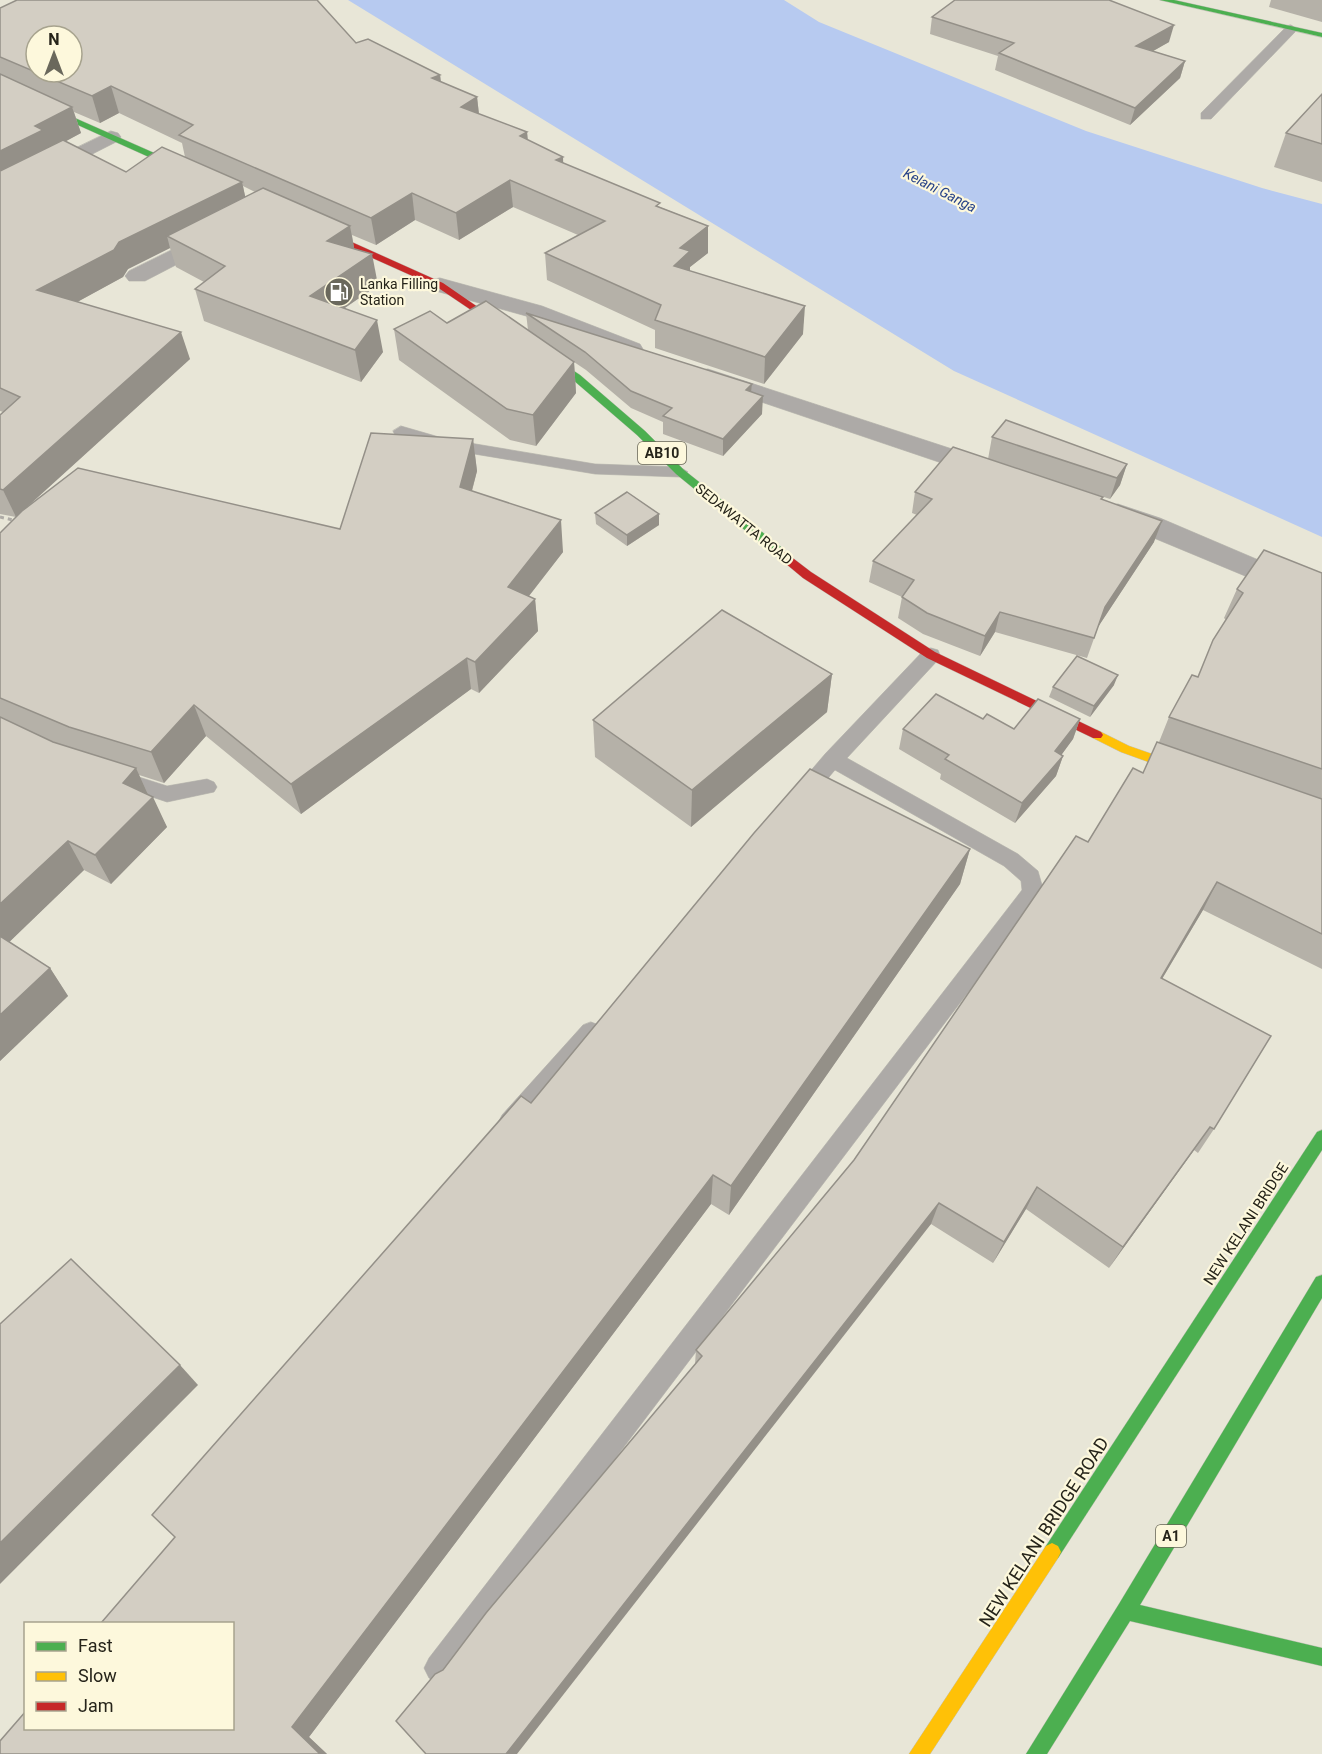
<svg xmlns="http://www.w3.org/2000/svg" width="1322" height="1754" font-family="Roboto,sans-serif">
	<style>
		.water { fill: #b7caf0 }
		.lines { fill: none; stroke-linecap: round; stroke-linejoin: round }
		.lane-casing { stroke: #c3c2b7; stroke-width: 1 }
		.street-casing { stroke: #c3c2b7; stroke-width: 1 }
		.fast-casing { stroke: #c3c2b7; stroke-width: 1 }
		.slow-casing { stroke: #c3c2b7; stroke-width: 1 }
		.jam-casing { stroke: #c3c2b7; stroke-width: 1 }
		.path { stroke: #aeaba6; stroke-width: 3; stroke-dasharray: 4 4; stroke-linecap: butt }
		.lane { fill: #adaaa7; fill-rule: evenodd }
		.street { fill: #adaaa7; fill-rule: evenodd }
		.fast { fill: #4caf50; fill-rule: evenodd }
		.slow { fill: #ffc107; fill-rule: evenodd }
		.jam { fill: #c62828; fill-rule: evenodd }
		.wall { fill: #b5b1a8; fill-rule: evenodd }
		.shaded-wall { fill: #949088 }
		.building { fill: #d3cec3; stroke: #949088; stroke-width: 1.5; fill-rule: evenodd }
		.labels { text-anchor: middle; stroke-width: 4.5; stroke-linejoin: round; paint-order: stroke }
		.far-water-label { font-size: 14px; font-style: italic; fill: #264288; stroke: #fdf8dc }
		.far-poi-label { font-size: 14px; fill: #26241a; stroke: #fdf8dc; text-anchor: start }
		.shield { fill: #fdf8dc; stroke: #666454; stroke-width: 1.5 }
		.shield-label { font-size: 14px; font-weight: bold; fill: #26241a }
		.far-street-label { font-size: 14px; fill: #26241a; stroke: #fdf8dc }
		.street-label { font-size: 15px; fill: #26241a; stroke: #fdf8dc }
		.near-street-label { font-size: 18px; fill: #26241a; stroke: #fdf8dc }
	</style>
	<rect width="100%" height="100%" fill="#e8e6d7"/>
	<polygon class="water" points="348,0 784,0 819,22 1086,131 1262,188 1322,204 1322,537 954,371"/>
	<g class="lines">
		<g class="lane-casing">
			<g id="lane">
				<polygon points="1291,25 1297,29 1295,32 1211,119 1201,119 1201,113 1287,26"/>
				<polygon points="401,426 446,439 595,464 680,467 688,472 680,477 595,474 444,449 395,435 393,431"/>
				<path d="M931,648L938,650L940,655L938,660L847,758L1018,854L1038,871L1044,892L449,1678L439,1683L429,1678L424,1668L429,1658L1022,890L1021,881L1004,866L835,770C824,782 810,806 793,801L790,795L825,754L924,650Z"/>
				<polygon points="117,770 167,786 207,779 214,782 217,787 214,792 167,802 110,783 107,778 110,773"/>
				<polygon points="591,1022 599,1025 602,1032 599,1039 518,1131 510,1134 502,1131 498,1123 502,1115 583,1025"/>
			</g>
		</g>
		<g class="street-casing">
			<g id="street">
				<polygon points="111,131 118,133 121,137 118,141 0,201 0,185"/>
				<polygon points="214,229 222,231 225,236 222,241 145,281 129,281 125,276 129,271"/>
				<polygon points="440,278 542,306 640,344 643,349 640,354 631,356 622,354 526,316 432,290 428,285 432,280"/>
				<polygon points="708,369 998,464 1002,470 998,476 989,478 980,476 699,381 696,376 699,371"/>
				<polygon points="1118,504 1160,518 1322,587 1322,608 1108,519 1105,513 1108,507"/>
			</g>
		</g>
		<g class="fast-casing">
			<g id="fast">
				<polygon points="1160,0 1174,0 1322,33 1322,37"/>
				<polygon points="0,85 195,171 196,173 189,175 0,90"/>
				<polygon points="480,309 580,375 645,431 684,470 781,547 781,553 773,553 676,474 637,435 572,379 477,314 477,310"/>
				<polygon points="1322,1130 1322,1150 1058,1558 1052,1561 1046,1558 1043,1552 1046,1546 1317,1132"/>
				<polygon points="1322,1275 1322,1298 1140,1605 1322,1648 1322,1666 1130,1621 1047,1754 1026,1754 1119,1604 1316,1277"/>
			</g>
		</g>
		<g class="slow-casing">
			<g id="slow">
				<polygon points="1097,730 1129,746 1198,770 1199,773 1193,778 1121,752 1093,738 1091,735 1093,732"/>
				<polygon points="1052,1543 1058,1546 1061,1552 1058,1558 930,1754 909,1754 1046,1546"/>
			</g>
		</g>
		<g class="jam-casing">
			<g id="jam">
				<polygon points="310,226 316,226 443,283 485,312 477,314 437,287 310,230"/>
				<polygon points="777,546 811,572 935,652 1101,732 1103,735 1101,738 1093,738 927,658 803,578 773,553 771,550"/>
			</g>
		</g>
		<polyline class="path" points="0,517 17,521"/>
		<use href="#lane" class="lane"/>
		<use href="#street" class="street"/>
		<use href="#fast" class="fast"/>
		<use href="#slow" class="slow"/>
		<use href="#jam" class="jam"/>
	</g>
	<g class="wall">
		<polygon points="1271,0 1322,0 1322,22 1269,7"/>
		<path d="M0,8L356,43L440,75L441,82L477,97L479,114L527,132L528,140L563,163L660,207L708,226V253L690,267V271L803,334L764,384L655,348V330L547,280L545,253L578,235L513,207L459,240L415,220L376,245L352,235L354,249L378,285L345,308L383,352L361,382L204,321L195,289L204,282L176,267L170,248L128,269L123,277L77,302L190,359L16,517L0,514V415L3,412L0,411ZM74,112L100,123L119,113L182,143L185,157L126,172L65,141L81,133ZM243,186L255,192L245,197Z"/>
		<polygon points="932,17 1169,42 1153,51 1185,61 1180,78 1130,125 995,70 998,56 930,34"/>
		<polygon points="1322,94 1322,182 1274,167 1286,133"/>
		<polygon points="526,313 752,384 751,392 762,414 723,456 663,434 663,422 631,408 586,370 574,362 576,393 536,446 510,440 399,360 394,329 447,323 528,330"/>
		<polygon points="992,437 1127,464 1120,485 1110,499 988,459"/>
		<polygon points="473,439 477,471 472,491 563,552 529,596 535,599 538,631 479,693 471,689 301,814 206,736 164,783 139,775 148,794 167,827 111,884 84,870 9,942 50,968 68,996 0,1061 0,533 340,529"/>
		<polygon points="915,492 1102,499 1154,542 1098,627 1087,658 995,632 980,656 923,634 898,618 902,597 869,582 873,561 917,515 912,513"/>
		<polygon points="595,513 659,514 659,525 627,546 596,524"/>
		<polygon points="1322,573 1322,969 1203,910 1162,979 1214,1129 1198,1153 1194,1150 1109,1268 1026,1209 993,1263 931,1224 443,1670 695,1364 696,1350 854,1160 1088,842 1143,773 1159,742 1169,717 1198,677 1226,620 1224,618 1237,589"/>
		<polygon points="832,674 827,712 691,827 595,757 593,720"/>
		<polygon points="1114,685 1090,717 1049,697 1053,687"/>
		<polygon points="983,719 1014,729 1080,719 1073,739 1061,755 1063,756 1056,776 1015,823 940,779 941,774 899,749 903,729"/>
		<polygon points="970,849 960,884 729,1215 711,1204 309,1737 327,1754 0,1754 175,1537 531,1103"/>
	</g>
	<g class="shaded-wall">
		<polygon points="1174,25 1169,42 1132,63 1136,46"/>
		<polygon points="1185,61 1180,78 1130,125 1135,108"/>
		<polygon points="440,75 443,101 432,78"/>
		<polygon points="111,86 119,113 100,123 92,96"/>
		<polygon points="477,97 480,124 461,107"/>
		<polygon points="72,107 81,133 50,150 0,182 0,151 35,126"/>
		<polygon points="527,132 529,159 520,136"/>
		<polygon points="563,157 564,184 556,160"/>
		<polygon points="510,180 513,207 459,240 456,213"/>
		<polygon points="242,182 248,209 167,236 170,248 128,269 123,277 48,318 37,290 119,242"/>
		<polygon points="412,193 415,220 376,245 371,218"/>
		<polygon points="350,226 356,258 327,241"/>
		<polygon points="708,226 708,253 690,267 690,279 674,266 680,248"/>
		<polygon points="372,254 378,285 317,327 310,296"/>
		<polygon points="805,306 803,334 764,384 765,357"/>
		<polygon points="377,320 383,352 361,382 355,350"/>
		<polygon points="181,332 190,359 16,517 3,490"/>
		<polygon points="574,362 576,393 536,446 533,415"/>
		<polygon points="752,384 750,401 746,390"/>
		<polygon points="763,396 762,414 723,456 723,439"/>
		<polygon points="473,439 477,471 464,520 460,487"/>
		<polygon points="1127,464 1120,485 1110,499 1117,478"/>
		<polygon points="659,514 659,525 627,546 627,535"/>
		<polygon points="561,520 563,552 511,619 508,587"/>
		<polygon points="1162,521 1154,542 1098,627 1087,658 1105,607"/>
		<polygon points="535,599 538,631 479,693 475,662"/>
		<polygon points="1000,612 995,632 980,656 985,636"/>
		<polygon points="467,658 471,689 301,814 291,784"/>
		<polygon points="832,674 827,712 691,827 692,790"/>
		<polygon points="1118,675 1114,685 1090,717 1094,706"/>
		<polygon points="194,705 206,736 164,783 151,752"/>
		<polygon points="1080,719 1073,739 1049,772 1055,751"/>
		<polygon points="1063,756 1056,776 1015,823 1022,803"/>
		<polygon points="136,768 150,799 153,797 167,827 111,884 95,855 123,783"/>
		<polygon points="68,841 84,870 0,951 0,904"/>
		<polygon points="970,849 960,884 729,1215 731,1186"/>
		<polygon points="1217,882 1203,910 1147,1004 1161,978"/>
		<polygon points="50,968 68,996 0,1061 0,1015"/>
		<polygon points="1210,1127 1194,1150 1109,1268 1123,1247"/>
		<polygon points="713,1175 711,1204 309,1737 327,1754 320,1754 292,1727"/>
		<polygon points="1037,1187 1026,1209 993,1263 1004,1242"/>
		<polygon points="939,1203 931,1224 517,1754 506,1754"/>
		<polygon points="180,1365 198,1385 0,1584 0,1543"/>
	</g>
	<g class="building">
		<path d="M17,0H317L356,43L368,39L440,75L432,78L477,97L461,107L527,132L520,136L563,157L556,160L660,203L656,206L708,226L680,248L690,251L674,266L805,306L765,357L655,320L661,305L545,253L605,221L510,180L456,213L412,193L371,218L179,135L193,125L111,86L92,96L0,57V8ZM36,36H72V72H36Z"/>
		<polygon points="955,0 1109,0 1174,25 1136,46 1185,61 1135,108 999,53 1014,43 932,17"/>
		<polygon points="0,74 72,107 35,126 43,130 0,151"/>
		<polygon points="1322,94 1322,144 1286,133"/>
		<polygon points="63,140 126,172 162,147 242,182 119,242 114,250 37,290 181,332 3,490 0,489 0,415 20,397 0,388 0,171"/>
		<polygon points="263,188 350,226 327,241 372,254 310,296 377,320 355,350 195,289 225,266 167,236"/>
		<polygon points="486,301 574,362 533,415 507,409 394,329 430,311 447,323"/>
		<polygon points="526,313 752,384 746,390 763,396 723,439 663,416 672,408 631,391 585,352"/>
		<polygon points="1006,420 1127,464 1117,478 992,437"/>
		<polygon points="371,433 473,439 460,487 561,520 508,587 535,599 475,662 467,658 291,784 194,705 151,752 69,727 0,698 0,533 22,511 78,468 340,529"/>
		<polygon points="953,447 1103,497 1101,499 1162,521 1105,607 1094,638 1000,612 985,636 927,613 902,597 914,580 873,561 932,499 915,492"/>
		<polygon points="627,492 659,514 627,535 595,513"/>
		<polygon points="1264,550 1322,573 1322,769 1169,717 1192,675 1198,677 1213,640 1243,593 1237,589"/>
		<polygon points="722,610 832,674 692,790 593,720"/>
		<polygon points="1077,656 1118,675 1094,706 1053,687"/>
		<polygon points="936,694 983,719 987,714 1014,729 1038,699 1080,719 1055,751 1063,756 1022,803 945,759 949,755 903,729"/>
		<polygon points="0,717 53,742 136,768 123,783 153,797 95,855 68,841 0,904"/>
		<polygon points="1157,742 1322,799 1322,934 1217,882 1161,978 1271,1036 1214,1129 1210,1127 1123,1247 1037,1187 1004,1242 939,1203 506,1754 426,1754 396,1721 435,1674 443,1670 486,1613 702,1356 696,1350 854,1160 1076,836 1088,842 1133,768 1143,773"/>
		<polygon points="810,769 970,849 731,1186 713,1175 292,1727 320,1754 0,1754 0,1741 26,1711 26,1728 232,1728 232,1623 101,1623 175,1537 152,1515 521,1096 531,1103 754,833"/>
		<polygon points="0,936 50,968 0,1015"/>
		<polygon points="71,1259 180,1365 0,1543 0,1324"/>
	</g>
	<defs>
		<g id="fuel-disc" transform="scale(1.5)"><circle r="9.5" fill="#6a685c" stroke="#fdf8dc"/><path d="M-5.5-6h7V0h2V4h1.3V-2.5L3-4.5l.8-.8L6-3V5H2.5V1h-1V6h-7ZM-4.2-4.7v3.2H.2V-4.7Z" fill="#fff"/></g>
	</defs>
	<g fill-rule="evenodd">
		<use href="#fuel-disc" x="339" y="292"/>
	</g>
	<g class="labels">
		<g class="far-water-label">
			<text transform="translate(940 190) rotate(27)" y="5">Kelani Ganga</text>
		</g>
		<g class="far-poi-label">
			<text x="360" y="289">Lanka Filling<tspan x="360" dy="16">Station</tspan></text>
		</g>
		<g class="shield">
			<rect x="638" y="442" width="48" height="22" rx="4.5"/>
			<rect x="1156" y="1525" width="30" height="22" rx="4.5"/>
		</g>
		<g class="shield-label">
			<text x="662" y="458">AB10</text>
			<text x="1171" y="1541">A1</text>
		</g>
		<g class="far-street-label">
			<text transform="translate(744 524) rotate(39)" y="5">SEDAWATTA ROAD</text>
		</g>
		<g class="street-label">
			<text transform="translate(1246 1224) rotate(-57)" y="5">NEW KELANI BRIDGE</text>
		</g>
		<g class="near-street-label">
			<text transform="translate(1044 1532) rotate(-57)" y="6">NEW KELANI BRIDGE ROAD</text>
		</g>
	</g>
	<rect x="24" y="1622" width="210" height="108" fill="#fdf8dc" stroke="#a7a38e" stroke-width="1.5"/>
	<rect x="36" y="1642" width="30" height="9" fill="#4caf50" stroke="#a7a38e" stroke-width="1.5"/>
	<text x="78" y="1652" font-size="18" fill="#26241a">Fast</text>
	<rect x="36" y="1672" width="30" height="9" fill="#ffc107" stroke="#a7a38e" stroke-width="1.5"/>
	<text x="78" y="1682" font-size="18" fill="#26241a">Slow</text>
	<rect x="36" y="1702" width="30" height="9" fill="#c62828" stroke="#a7a38e" stroke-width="1.5"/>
	<text x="78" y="1712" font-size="18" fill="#26241a">Jam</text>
	<g transform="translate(54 54)"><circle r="28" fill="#fdf8dc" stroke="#a7a38e" stroke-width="1.5"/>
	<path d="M0-4.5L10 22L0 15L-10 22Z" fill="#6a685c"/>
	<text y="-9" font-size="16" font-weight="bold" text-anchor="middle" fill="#26241a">N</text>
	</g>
</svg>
